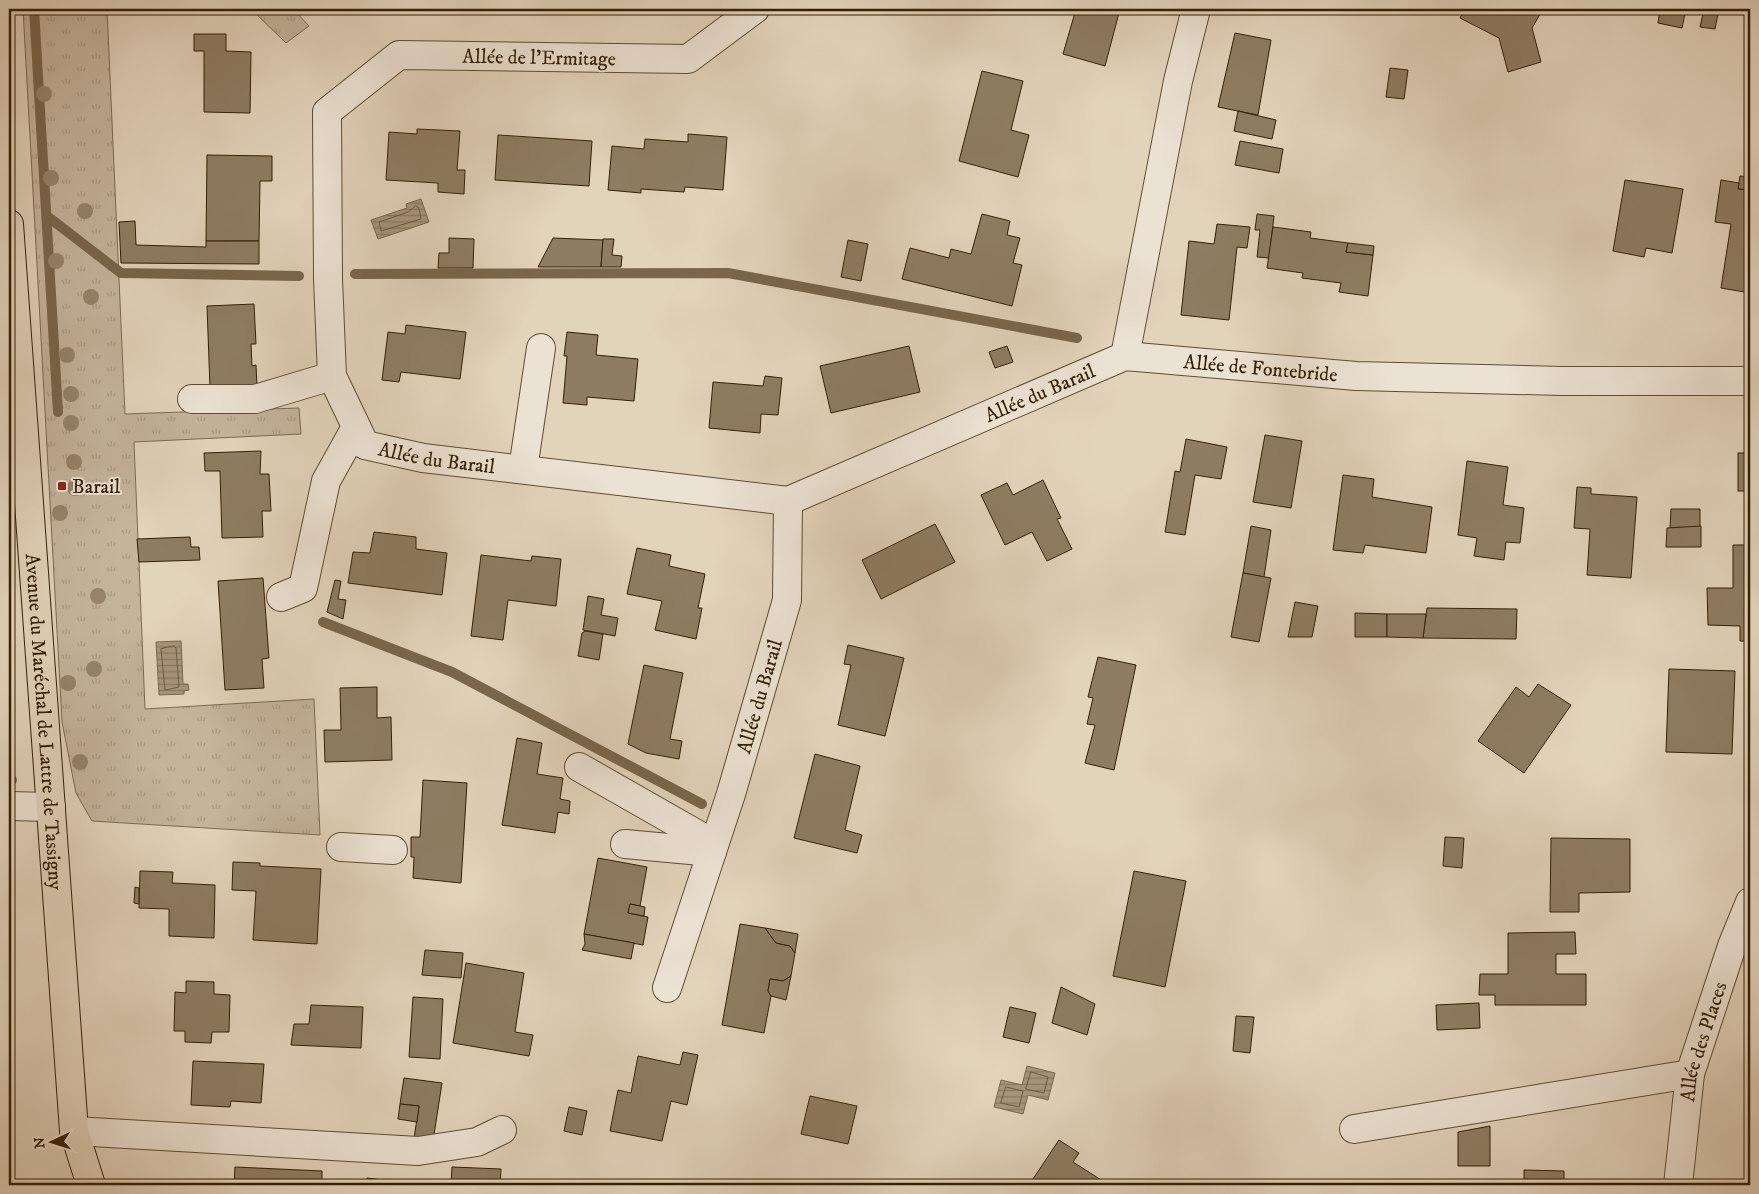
<svg xmlns="http://www.w3.org/2000/svg" width="1759" height="1194" font-family="'IM FELL DW Pica',serif">
	<style>
		.grass { fill: url(#grass-tufts); stroke: #7c6a50 }
		.water { fill: url(#water-rules); stroke: #79664c }
		.lines { fill: none; stroke-linecap: round; stroke-linejoin: round }
		.shore { stroke: #6e5a40; stroke-width: 1 }
		.stream { stroke: #79664c; stroke-width: 10 }
		.building { fill: #8e7d63; stroke: #341f03 }
		.minor-casing { stroke: #604c31; stroke-width: 30 }
		.major-casing { stroke: #341f03; stroke-width: 30 }
		.minor { stroke: #ece2d3; stroke-width: 28 }
		.major { stroke: #e2d3bb; stroke-width: 28 }
		.tree { fill: #96846b }
		.poi-dot { fill: #8f2418; stroke: #ece2d3; stroke-width: 2 }
		.labels { text-anchor: middle; stroke-width: 4; stroke-linejoin: round; paint-order: stroke }
		.street-label { font-size: 20px; fill: #341f03; stroke: #ece2d3 }
		.poi-label { font-size: 20px; fill: #341f03; stroke: #ece2d3; text-anchor: start }
	</style>
	<defs>
		<pattern id="grass-tufts" width="24" height="20" patternUnits="userSpaceOnUse" patternTransform="scale(1.25)"><rect width="24" height="20" fill="#c4b49c"/><path d="M3 7l-1-3M5 7V3M7 7l1-3M15 17l-1-3M17 17v-4M19 17l1-3" fill="none" stroke="#a99a85"/></pattern>
		<pattern id="water-rules" width="6" height="5" patternUnits="userSpaceOnUse" patternTransform="scale(1.25)"><rect width="6" height="5" fill="#a7967c"/><path d="M0 2.5h6" fill="none" stroke="#897a63"/></pattern>
	</defs>
	<rect width="100%" height="100%" fill="#e2d3bb"/>
	<filter id="stains"><feTurbulence type="fractalNoise" baseFrequency=".004" numOctaves="4"/><feColorMatrix values="0 0 0 0 .2 0 0 0 0 .09 0 0 0 0 .02 0 0 0 .5 -.17"/></filter>
	<radialGradient id="worn" r=".72"><stop offset=".6" stop-color="#630" stop-opacity="0"/><stop offset="1" stop-color="#630" stop-opacity=".3"/></radialGradient>
	<g class="grass">
		<polygon points="23,9 107,9 125,414 299,408 301,434 134,442 145,709 314,699 320,835 92,821 76,793 62,722"/>
		<polygon points="251,9 293,9 309,26 286,43"/>
	</g>
	<g class="water">
		<polygon points="421,199 429,222 378,239 371,220 407,208 406,204"/>
		<polygon points="181,641 183,684 188,684 189,690 184,691 184,694 159,695 156,642"/>
		<polygon points="1027,1066 1055,1073 1048,1100 1028,1095 1023,1114 994,1107 1001,1080 1022,1085"/>
	</g>
	<g class="lines">
		<g class="shore">
			<polygon points="416,206 419,208 421,219 381,231 379,222 408,212"/>
			<polygon points="174,646 176,648 179,687 165,690 161,649"/>
			<polygon points="1031,1072 1048,1077 1044,1093 1026,1089"/>
			<polygon points="1006,1087 1023,1091 1019,1107 1001,1103"/>
		</g>
		<g class="stream">
			<polyline points="34,9 58,412"/>
			<polyline points="47,216 121,273 299,276"/>
			<polyline points="355,274 728,273 1077,338"/>
			<polyline points="323,622 452,672 702,804"/>
			<polyline points="9,780 12,780"/>
		</g>
	</g>
	<g class="building">
		<polygon points="1076,9 1120,9 1105,66 1063,54"/>
		<polygon points="1465,9 1543,9 1532,28 1541,62 1508,72 1499,38 1460,18"/>
		<polygon points="1660,9 1686,9 1682,28 1658,23"/>
		<polygon points="1704,9 1719,9 1715,29 1700,27"/>
		<polygon points="1235,33 1271,40 1258,115 1218,107"/>
		<polygon points="194,34 226,34 226,51 251,52 250,113 204,112 204,51 194,51"/>
		<polygon points="1390,68 1408,70 1404,99 1386,97"/>
		<polygon points="982,71 1023,81 1011,130 1029,135 1018,177 959,161"/>
		<polygon points="1238,111 1276,120 1272,139 1234,131"/>
		<polygon points="417,129 460,131 457,170 465,170 464,194 438,192 438,183 386,180 389,132 417,134"/>
		<polygon points="688,134 727,137 723,190 685,187 684,192 641,189 641,193 608,190 612,146 644,149 645,139 688,142"/>
		<polygon points="498,135 592,141 589,186 495,180"/>
		<polygon points="1240,141 1283,149 1279,173 1235,165"/>
		<polygon points="207,155 272,156 272,181 260,181 259,241 206,241"/>
		<polygon points="1740,176 1750,177 1750,190 1738,189"/>
		<polygon points="1625,180 1683,189 1672,253 1646,248 1644,257 1613,251"/>
		<polygon points="1721,180 1739,183 1738,189 1750,190 1750,293 1721,288 1731,224 1715,222"/>
		<polygon points="982,214 1010,221 1007,235 1020,238 1013,263 1022,265 1012,306 902,279 910,248 949,258 951,249 971,254"/>
		<polygon points="1257,214 1274,216 1269,258 1257,257 1260,230 1255,230"/>
		<polygon points="135,221 136,245 206,247 206,241 259,241 259,264 121,263 119,222"/>
		<polygon points="1217,224 1250,227 1247,248 1237,247 1229,320 1181,315 1189,241 1214,244"/>
		<polygon points="1273,227 1311,232 1310,238 1348,243 1346,252 1373,255 1368,296 1339,292 1341,283 1302,278 1303,273 1267,268"/>
		<polygon points="449,238 474,239 473,268 438,268 439,253 449,253"/>
		<polygon points="553,238 603,240 601,267 538,267"/>
		<polygon points="603,239 614,239 612,255 622,256 621,267 601,267"/>
		<polygon points="848,240 868,244 861,281 841,277"/>
		<polygon points="1348,243 1374,246 1373,255 1346,252"/>
		<polygon points="254,304 256,344 251,344 252,366 256,365 257,386 210,388 207,306"/>
		<polygon points="406,325 466,332 460,379 401,372 399,382 382,380 388,332 405,334"/>
		<polygon points="567,332 598,335 596,355 638,359 634,401 587,397 587,405 563,403 567,356 564,356"/>
		<polygon points="909,346 920,392 831,413 820,366"/>
		<polygon points="1007,346 1013,362 995,368 989,352"/>
		<polygon points="765,376 782,378 778,415 761,414 760,433 709,428 713,382 763,386"/>
		<polygon points="1265,435 1302,441 1291,508 1253,502"/>
		<polygon points="1186,439 1227,447 1221,479 1195,475 1185,535 1165,532 1175,471 1180,472"/>
		<polygon points="261,451 260,474 269,474 271,511 262,511 263,537 222,538 220,471 205,471 204,453"/>
		<rect x="1738" y="453" width="12" height="38"/>
		<polygon points="1467,461 1508,467 1503,505 1524,508 1520,543 1506,542 1504,560 1474,556 1477,538 1458,535"/>
		<polygon points="1343,475 1374,479 1372,497 1432,507 1426,553 1365,545 1363,553 1333,550"/>
		<polygon points="1043,480 1061,518 1057,519 1072,549 1047,561 1032,532 1005,545 981,495 1007,483 1013,495"/>
		<polygon points="1577,487 1591,488 1591,494 1637,497 1631,578 1587,575 1590,529 1574,528"/>
		<polygon points="1671,509 1700,509 1700,527 1670,528"/>
		<polygon points="935,524 955,562 881,599 862,560"/>
		<polygon points="1251,526 1271,530 1264,577 1243,573"/>
		<polygon points="1701,526 1701,547 1666,547 1667,528"/>
		<polygon points="374,532 416,537 416,549 447,553 442,595 348,583 353,552 370,553"/>
		<polygon points="190,537 191,547 199,547 200,560 139,562 137,539"/>
		<polygon points="1733,545 1750,545 1750,641 1740,641 1740,626 1708,625 1707,588 1733,588"/>
		<polygon points="637,548 671,555 669,566 705,574 698,608 702,608 696,639 655,630 662,601 627,594"/>
		<polygon points="481,555 531,561 532,556 561,559 556,606 508,600 503,640 471,636"/>
		<polygon points="1243,573 1271,578 1259,642 1231,637"/>
		<polygon points="263,578 269,658 262,659 264,688 225,690 218,581"/>
		<polygon points="335,580 341,581 338,599 346,600 343,619 327,612"/>
		<polygon points="588,596 604,599 601,615 618,618 615,636 583,630"/>
		<polygon points="1295,602 1318,606 1312,637 1288,637"/>
		<polygon points="1427,608 1517,609 1516,639 1423,638"/>
		<polygon points="1355,613 1387,614 1387,637 1355,637"/>
		<polygon points="1387,614 1426,614 1423,638 1387,637"/>
		<polygon points="585,631 603,634 599,660 578,656 582,633"/>
		<polygon points="848,645 904,658 885,736 838,725 851,665 844,664"/>
		<polygon points="1098,657 1136,665 1114,770 1085,763 1095,725 1087,724 1093,698 1088,697"/>
		<polygon points="644,665 683,673 670,739 682,741 679,759 646,753 628,744"/>
		<polygon points="1669,669 1735,671 1732,754 1666,752"/>
		<polygon points="1538,684 1571,705 1524,773 1478,741 1516,687 1529,697"/>
		<polygon points="377,687 377,718 391,717 392,760 325,762 324,730 341,730 340,688"/>
		<polygon points="517,738 542,743 537,774 563,778 560,799 570,801 569,814 558,812 555,833 502,825"/>
		<polygon points="815,754 860,766 845,830 862,835 857,853 794,838"/>
		<polygon points="423,780 467,783 461,883 413,878 414,857 411,857 411,837 420,837"/>
		<polygon points="1445,837 1464,838 1462,868 1443,866"/>
		<polygon points="1551,838 1630,839 1630,892 1579,893 1579,912 1550,912"/>
		<polygon points="598,858 647,867 640,906 630,904 628,913 648,917 643,945 584,934"/>
		<polygon points="233,862 260,863 260,866 321,869 317,944 253,940 256,891 232,890"/>
		<polygon points="140,871 173,872 172,883 215,885 214,938 169,936 169,909 139,908"/>
		<polygon points="1134,871 1186,881 1165,987 1113,976"/>
		<polygon points="135,887 139,888 139,904 134,903"/>
		<polygon points="630,904 645,907 644,916 628,913"/>
		<polygon points="740,924 765,928 776,943 790,946 795,953 791,976 783,981 770,979 768,991 771,996 764,1033 722,1025"/>
		<polygon points="765,928 798,934 795,953 790,946 776,943"/>
		<polygon points="1575,932 1576,954 1556,954 1556,974 1586,974 1586,1005 1495,1005 1495,995 1479,995 1480,974 1508,974 1508,933"/>
		<polygon points="584,934 634,943 631,959 582,950 585,944"/>
		<polygon points="425,950 463,953 461,978 422,975"/>
		<polygon points="466,963 524,973 515,1032 533,1035 529,1056 453,1043"/>
		<polygon points="791,976 786,1000 771,996 768,991 770,979 783,981"/>
		<polygon points="186,981 214,982 214,994 230,995 229,1032 212,1032 211,1043 185,1042 185,1031 174,1031 175,992 186,993"/>
		<polygon points="1061,987 1095,1004 1087,1035 1052,1023"/>
		<polygon points="413,997 443,999 440,1059 409,1057"/>
		<polygon points="1479,1003 1480,1028 1437,1030 1436,1005"/>
		<polygon points="311,1005 363,1007 361,1048 291,1045 294,1024 309,1024"/>
		<polygon points="1010,1007 1036,1013 1029,1043 1003,1037"/>
		<polygon points="1236,1016 1254,1017 1250,1053 1233,1051"/>
		<polygon points="683,1052 698,1055 687,1105 671,1101 662,1141 610,1131 618,1090 631,1093 638,1056 680,1065"/>
		<polygon points="193,1061 264,1064 261,1103 231,1101 230,1107 191,1105"/>
		<polygon points="404,1078 442,1083 433,1141 414,1138 419,1106 400,1104"/>
		<polygon points="810,1096 857,1106 848,1144 801,1134"/>
		<polygon points="400,1104 419,1106 417,1122 398,1119"/>
		<polygon points="569,1107 587,1111 582,1135 564,1131"/>
		<polygon points="1490,1126 1490,1166 1458,1166 1458,1132"/>
		<polygon points="1059,1140 1079,1153 1073,1162 1109,1185 1029,1185"/>
		<polygon points="235,1167 322,1171 322,1185 234,1185"/>
		<polygon points="452,1167 501,1169 500,1185 451,1185"/>
		<polygon points="1524,1170 1564,1171 1564,1185 1524,1185"/>
		<polygon points="367,1178 390,1181 389,1185 366,1185"/>
	</g>
	<g class="lines">
		<g class="minor-casing">
			<g id="minor">
				<path id="s1" d="M755,9L688,59L399,55L327,112L328,279L332,376L365,445L423,458L788,501L1125,356L1356,376L1562,381H1750"/>
				<polyline points="1125,356 1178,81 1196,9"/>
				<polyline points="192,399 255,399 332,376"/>
				<polyline points="523,469 541,348"/>
				<polyline points="281,597 303,588 326,481 356,427"/>
				<polyline points="579,767 714,844"/>
				<polyline points="9,806 51,807"/>
				<polyline points="625,844 712,852"/>
				<polyline points="341,847 393,850"/>
				<path id="s2" d="M667,988L731,794L787,600L788,501"/>
				<polyline points="1354,1129 1690,1074"/>
				<polyline points="74,1131 418,1151 477,1142 502,1130"/>
				<path id="s3" d="M1678,1185L1690,1074L1732,946L1750,902"/>
			</g>
		</g>
		<g class="major-casing">
			<g id="major">
				<path id="s4" d="M9,224L74,1131L91,1185"/>
			</g>
		</g>
		<use href="#minor" class="minor"/>
		<use href="#major" class="major"/>
	</g>
	<g class="tree">
		<circle cx="44" cy="94" r="8"/>
		<circle cx="51" cy="178" r="8"/>
		<circle cx="85" cy="211" r="8"/>
		<circle cx="56" cy="261" r="8"/>
		<circle cx="91" cy="297" r="8"/>
		<circle cx="67" cy="355" r="8"/>
		<circle cx="71" cy="394" r="8"/>
		<circle cx="71" cy="423" r="8"/>
		<circle cx="74" cy="462" r="8"/>
		<circle cx="75" cy="488" r="8"/>
		<circle cx="60" cy="513" r="8"/>
		<circle cx="98" cy="596" r="8"/>
		<circle cx="94" cy="669" r="8"/>
		<circle cx="68" cy="683" r="8"/>
		<circle cx="80" cy="762" r="8"/>
	</g>
	<rect class="poi-dot" x="57" y="481" width="10" height="10" rx="2.5"/>
	<g class="labels">
		<g class="street-label">
			<text transform="translate(539 57) rotate(1)" y="7">Allée de l'Ermitage</text>
			<text dy="7" stroke="none"><textPath href="#s1" startOffset="1735">Allée de Fontebride</textPath></text>
			<text dy="7" stroke="none"><textPath href="#s1" startOffset="1506">Allée du Barail</textPath></text>
			<text dy="7" stroke="none"><textPath href="#s1" startOffset="878">Allée du Barail</textPath></text>
			<text dy="7" stroke="none"><textPath href="#s2" startOffset="306">Allée du Barail</textPath></text>
			<text dy="7" stroke="none"><textPath href="#s4" startOffset="499">Avenue du Maréchal de Lattre de Tassigny</textPath></text>
			<text dy="7" stroke="none"><textPath href="#s3" startOffset="146">Allée des Places</textPath></text>
		</g>
		<g class="poi-label">
			<text x="72" y="493">Barail</text>
		</g>
	</g>
	<rect width="1759" height="1194" fill="none" stroke="#e2d3bb" stroke-width="30"/>
	<rect x="10" y="10" width="1739" height="1174" fill="none" stroke="#341f03" stroke-width="2.5"/>
	<rect x="15" y="15" width="1729" height="1164" fill="none" stroke="#341f03"/>
	<g transform="translate(52 1142) rotate(266)" stroke="#ece2d3" stroke-width="4" paint-order="stroke">
	<path d="M0-4L9 19L0 12L-9 19Z" fill="#341f03"/>
	<text y="-8" font-size="14" font-weight="bold" text-anchor="middle" fill="#341f03">N</text>
	</g>
	<rect width="100%" height="100%" filter="url(#stains)"/>
	<rect width="100%" height="100%" fill="url(#worn)"/>
</svg>
